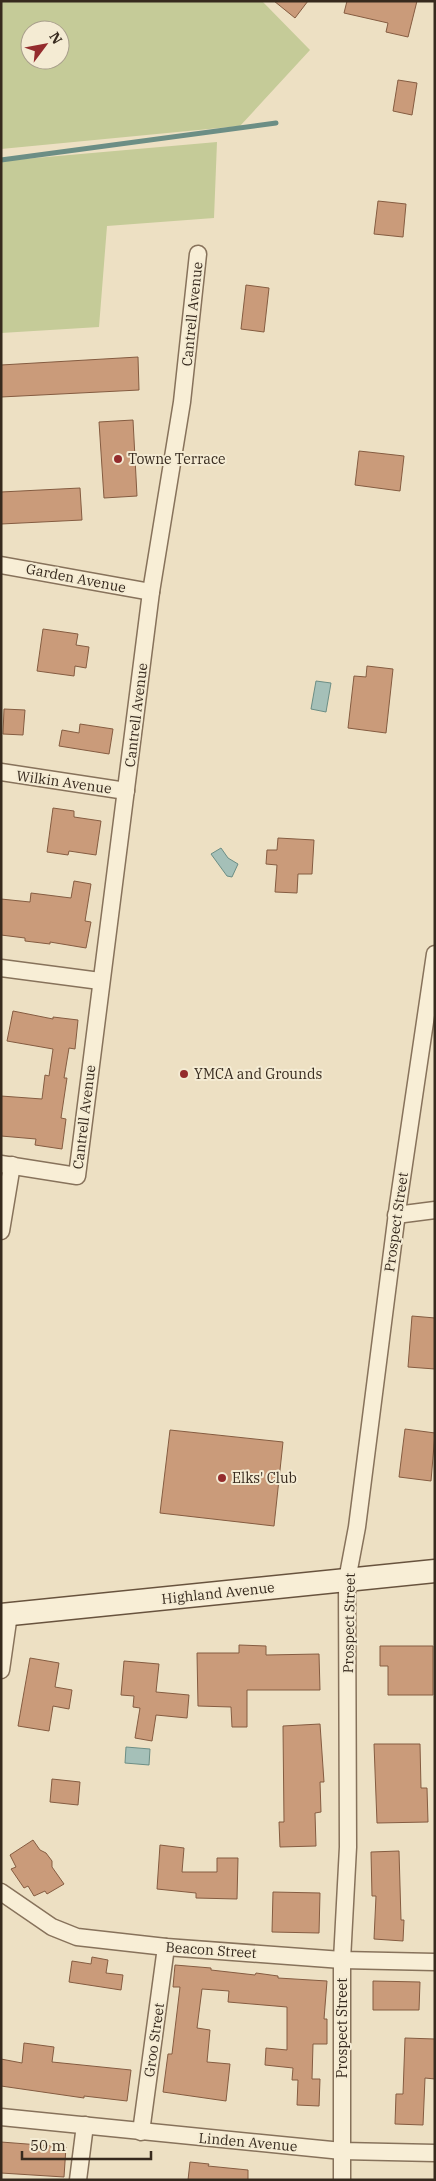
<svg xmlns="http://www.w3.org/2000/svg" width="436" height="2181" font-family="'IBM Plex Serif',serif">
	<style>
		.green { fill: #c5cb98; fill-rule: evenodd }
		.water { fill: #a5c0b8; stroke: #6c8e85 }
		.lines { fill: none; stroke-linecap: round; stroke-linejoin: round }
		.stream { stroke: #6c8e85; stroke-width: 5 }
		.building { fill: #ca9b7a; stroke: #855c41 }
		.street-casing { stroke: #87725b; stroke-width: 19 }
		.secondary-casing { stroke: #68533e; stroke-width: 25 }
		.street { stroke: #f8eed6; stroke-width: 16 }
		.secondary { stroke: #f8eed6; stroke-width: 22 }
		.poi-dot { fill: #942c2d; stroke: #f4ebd3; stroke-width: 2 }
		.labels { text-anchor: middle; stroke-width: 4; stroke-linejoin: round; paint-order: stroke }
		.street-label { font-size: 14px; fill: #372a1e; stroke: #f4ebd3 }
		.poi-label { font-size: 14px; fill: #372a1e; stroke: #f4ebd3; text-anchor: start }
	</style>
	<rect width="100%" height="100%" fill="#ede0c3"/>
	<g class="green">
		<path d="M1,1H262L310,50L240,126L1,149ZM30,30H60V60H30Z"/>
		<polygon points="217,142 214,218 107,226 99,327 1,333 1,161"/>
	</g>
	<g class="water">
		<polygon points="316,681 331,683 326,712 311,709"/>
		<polygon points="221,848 228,858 238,864 232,877 227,876 211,854"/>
		<polygon points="126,1747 150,1749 149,1765 125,1763"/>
	</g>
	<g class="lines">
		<polyline class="stream" points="1,160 276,123"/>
	</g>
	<g class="building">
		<polygon points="274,1 308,1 295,18"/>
		<polygon points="347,1 417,1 408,37 386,32 388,23 344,13"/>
		<polygon points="398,80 417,83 412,115 393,111"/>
		<polygon points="378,201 406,204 403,237 374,234"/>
		<polygon points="246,285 269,288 264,332 241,329"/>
		<polygon points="138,357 139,390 1,397 1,365"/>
		<polygon points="133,420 137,496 104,498 99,422"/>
		<polygon points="359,451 404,456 400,491 355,485"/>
		<polygon points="80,488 82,520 1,524 1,492"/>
		<polygon points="43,629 78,634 76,645 89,647 86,668 75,666 74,676 37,671"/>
		<polygon points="367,666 393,669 386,733 348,728 354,676 366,677"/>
		<polygon points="4,709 25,710 23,735 3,734"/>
		<polygon points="80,724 113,729 109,754 59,746 62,730 79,733"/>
		<polygon points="53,808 74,811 74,817 101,821 96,855 69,851 68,855 47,852"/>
		<polygon points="278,838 314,840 312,874 298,874 297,893 275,892 277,865 266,864 267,850 277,850"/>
		<polygon points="74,881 91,884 85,921 91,922 86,948 50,942 50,944 25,941 25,938 1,935 1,899 30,902 31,893 71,898"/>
		<polygon points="13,1011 53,1019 53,1017 78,1020 75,1049 69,1048 64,1078 67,1078 61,1118 66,1119 62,1149 35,1145 36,1139 1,1136 1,1096 42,1099 45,1075 49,1076 53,1049 7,1041"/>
		<polygon points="412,1316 435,1318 435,1369 408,1367"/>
		<polygon points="405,1429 435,1433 431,1481 399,1477"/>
		<polygon points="170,1430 283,1442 274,1526 160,1513"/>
		<polygon points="239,1645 266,1646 266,1655 319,1654 320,1690 247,1690 247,1727 232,1727 231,1707 198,1706 197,1653 239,1653"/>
		<polygon points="380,1646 433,1646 433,1695 388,1695 388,1666 380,1666"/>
		<polygon points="30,1658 59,1663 55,1687 72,1690 69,1709 53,1706 49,1731 18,1726"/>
		<polygon points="124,1661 159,1664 156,1692 189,1695 187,1718 156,1715 152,1741 135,1738 140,1708 133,1707 134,1696 121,1695"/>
		<polygon points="320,1724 324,1782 320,1782 321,1812 315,1813 316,1846 280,1847 279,1822 284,1822 283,1726"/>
		<polygon points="374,1744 420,1744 421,1788 427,1788 428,1822 377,1823"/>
		<polygon points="52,1779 80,1782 78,1805 50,1802"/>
		<polygon points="33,1840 40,1850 46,1853 52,1861 52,1867 64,1884 47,1894 45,1891 34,1896 28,1886 24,1888 11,1869 16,1867 10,1855"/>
		<polygon points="160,1845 184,1848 182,1872 217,1872 217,1858 238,1858 237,1899 196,1898 196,1893 157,1889"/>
		<polygon points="399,1851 401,1920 404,1920 403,1941 374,1939 376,1896 372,1896 371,1852"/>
		<polygon points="273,1892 320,1893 319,1933 272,1932"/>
		<polygon points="92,1957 108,1960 106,1973 123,1975 121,1990 69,1982 72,1961 91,1964"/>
		<polygon points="175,1965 211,1968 211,1970 255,1975 256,1973 278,1976 278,1978 327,1981 324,2019 327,2019 327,2044 313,2044 312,2079 320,2079 319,2106 297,2105 298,2080 292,2080 293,2068 265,2065 266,2048 287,2050 287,2007 228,2002 229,1991 202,1989 197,2028 210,2030 207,2062 230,2064 226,2101 163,2092 168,2054 172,2054 180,1987 173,1987"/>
		<polygon points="373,1981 420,1982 419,2010 373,2010"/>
		<polygon points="405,2038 435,2039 435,2079 425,2078 423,2125 395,2124 396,2094 403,2094"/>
		<polygon points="24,2043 54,2047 52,2062 131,2070 127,2101 84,2096 84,2098 1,2086 1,2059 22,2063"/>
		<polygon points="1,2142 66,2147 64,2177 1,2173"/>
		<polygon points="190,2162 209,2164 208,2166 248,2170 248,2180 188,2180"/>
	</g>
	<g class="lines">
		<g class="street-casing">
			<g id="street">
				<polyline points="1,565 151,592"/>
				<polyline points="1,772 126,791"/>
				<polyline points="1,968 100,981"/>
				<polyline points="1,1164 77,1176 151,592 182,402 198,254"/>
				<polyline points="396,1215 435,1210"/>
				<polyline points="1,1231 12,1165"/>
				<polyline points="1,1670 9,1614"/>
				<polyline points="1,1892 52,1927 77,1937 166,1947 342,1960 435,1962"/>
				<polyline points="1,2117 342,2151 435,2153"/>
				<polyline points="141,2132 166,1947"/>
				<polyline points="78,2180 85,2125"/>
				<polyline points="342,2180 342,1960 348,1847 347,1580 357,1527 398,1205 435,954"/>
			</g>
		</g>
		<g class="secondary-casing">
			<polyline id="secondary" points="1,1615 435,1571"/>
		</g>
		<use href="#street" class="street"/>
		<use href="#secondary" class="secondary"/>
	</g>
	<g class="poi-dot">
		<circle cx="118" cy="459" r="5"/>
		<circle cx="184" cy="1074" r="5"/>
		<circle cx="222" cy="1478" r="5"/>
	</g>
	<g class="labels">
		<g class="street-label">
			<text transform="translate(192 314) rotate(-84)" y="5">Cantrell Avenue</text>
			<text transform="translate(76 578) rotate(11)" y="5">Garden Avenue</text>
			<text transform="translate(136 715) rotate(-83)" y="5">Cantrell Avenue</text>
			<text transform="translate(64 782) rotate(8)" y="5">Wilkin Avenue</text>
			<text transform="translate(84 1117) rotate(-83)" y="5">Cantrell Avenue</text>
			<text transform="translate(396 1222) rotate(-82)" y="5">Prospect Street</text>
			<text transform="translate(218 1593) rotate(-6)" y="5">Highland Avenue</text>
			<text transform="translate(349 1623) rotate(-89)" y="5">Prospect Street</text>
			<text transform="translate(211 1950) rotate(4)" y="5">Beacon Street</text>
			<text transform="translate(342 2028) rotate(-90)" y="5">Prospect Street</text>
			<text transform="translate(154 2040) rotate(-82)" y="5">Groo Street</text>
			<text transform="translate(248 2142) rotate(5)" y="5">Linden Avenue</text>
		</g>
		<g class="poi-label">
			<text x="128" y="464">Towne Terrace</text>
			<text x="194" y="1079">YMCA and Grounds</text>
			<text x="232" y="1483">Elks' Club</text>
		</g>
	</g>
	<rect width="436" height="2181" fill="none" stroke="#372a1e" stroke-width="5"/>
	<g transform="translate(45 45) rotate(58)"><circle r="24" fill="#f4ebd3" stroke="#a89e8b"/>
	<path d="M0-4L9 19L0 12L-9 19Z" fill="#942c2d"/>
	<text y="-8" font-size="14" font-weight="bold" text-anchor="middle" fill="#372a1e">N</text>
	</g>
	<path d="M22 2151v8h129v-8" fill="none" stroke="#372a1e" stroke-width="2.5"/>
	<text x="30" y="2151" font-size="15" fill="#372a1e" stroke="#f4ebd3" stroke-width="4" paint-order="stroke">50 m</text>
</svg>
